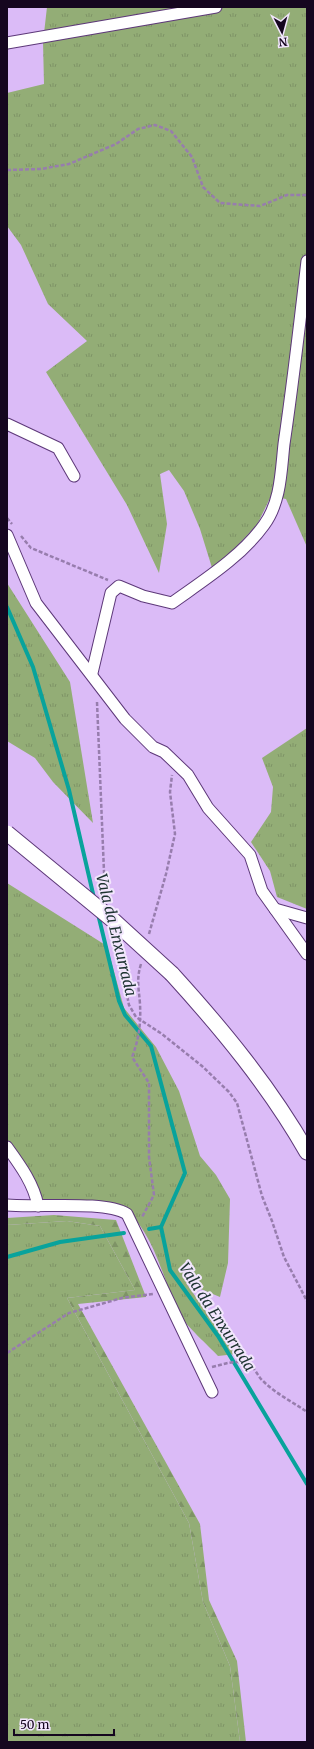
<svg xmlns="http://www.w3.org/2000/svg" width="314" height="1749" font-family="Merriweather,serif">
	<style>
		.grass { fill: url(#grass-tufts) }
		.forest { fill: url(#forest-firs) }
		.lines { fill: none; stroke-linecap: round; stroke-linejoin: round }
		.stream { stroke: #08a39c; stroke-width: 4 }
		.street-casing { stroke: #5d3879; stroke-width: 13 }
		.secondary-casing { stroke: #5d3879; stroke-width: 17 }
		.path { stroke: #977dad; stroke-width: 2.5; stroke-dasharray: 4 2; stroke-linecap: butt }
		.street { stroke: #fff; stroke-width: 11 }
		.secondary { stroke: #fff; stroke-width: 15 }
		.secondary-bridge-casing { stroke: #5d3879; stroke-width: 17; stroke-linecap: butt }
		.secondary-bridge { stroke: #fff; stroke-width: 15 }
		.labels { text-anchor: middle; stroke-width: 4; stroke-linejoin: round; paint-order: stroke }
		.water-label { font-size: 15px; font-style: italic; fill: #1c3230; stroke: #f2e6fd }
	</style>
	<defs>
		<pattern id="grass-tufts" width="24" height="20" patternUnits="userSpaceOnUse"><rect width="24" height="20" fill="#93ad76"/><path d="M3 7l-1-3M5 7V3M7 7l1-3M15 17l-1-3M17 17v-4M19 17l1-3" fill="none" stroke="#7e9366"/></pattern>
		<pattern id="forest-firs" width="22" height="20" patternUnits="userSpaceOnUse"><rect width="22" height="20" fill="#93ad76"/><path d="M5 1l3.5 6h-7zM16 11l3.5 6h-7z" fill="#7e9366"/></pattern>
	</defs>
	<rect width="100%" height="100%" fill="#dbbbf7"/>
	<g class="grass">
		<polygon points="47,7 307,7 307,547 286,499 271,496 257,525 213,571 200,529 184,491 169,470 160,474 167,524 159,573 127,505 46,372 87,341 48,304 21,245 7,226 7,93 44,84 43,42"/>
		<polygon points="7,583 70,682 93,823 53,782 35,758 7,741"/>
		<polygon points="307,728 307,909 277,897 270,871 251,842 271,812 273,787 262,758"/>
		<path d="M7,883L107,946L124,1008L156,1047L179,1091L200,1156L216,1175L230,1199L228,1263L220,1297L186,1283L236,1354L218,1356C208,1345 187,1327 180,1315C162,1280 153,1221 114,1203L43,1201L30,1172L7,1141Z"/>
		<polygon points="67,1221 100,1226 135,1290 67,1298 189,1523 203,1602 230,1666 240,1742 7,1742 7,1225"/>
	</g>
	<polygon class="forest" points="54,1215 116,1220 146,1297 78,1304 200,1524 209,1600 237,1661 246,1742 240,1742 230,1666 203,1602 189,1523 67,1298 135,1290 100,1226 67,1221 7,1225 7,1218"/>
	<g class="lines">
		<g class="stream">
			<polyline points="7,607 33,667 69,790 94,898"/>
			<polyline points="98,914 119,1001 125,1015 151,1046 185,1173 161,1227 170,1270 218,1336 307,1484"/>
			<polyline points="149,1229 161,1227"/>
			<polyline points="7,1257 60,1242 124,1233"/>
		</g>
		<g class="street-casing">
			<g id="street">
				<polyline points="7,43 216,7"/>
				<polyline points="7,424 58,448 74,476"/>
				<polyline points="7,535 36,603 125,719 153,747 164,752 188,775 208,808 250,855 262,891 307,954"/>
				<path d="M92,673L111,593L119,586L143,596L172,603C204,580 241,557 264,525C281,502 281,471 284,444C293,383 300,322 307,261"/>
				<polyline points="275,909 307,918"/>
				<path d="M7,1147C20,1165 34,1184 38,1206"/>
				<path d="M7,1205C37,1208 104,1200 127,1214L212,1392"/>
			</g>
		</g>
		<g class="secondary-casing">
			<path id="secondary" d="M172,974C222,1029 270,1087 307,1152"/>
		</g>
		<g class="path">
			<polyline points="7,170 41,169 69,164 116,144 138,129 155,125 171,131 192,157 203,187 220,203 260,206 287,195 307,195"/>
			<polyline points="7,518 12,524"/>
			<polyline points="21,536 31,548 108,580"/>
			<polyline points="97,702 105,896"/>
			<polyline points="149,934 166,874 175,834 170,792 172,775"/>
			<polyline points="112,939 121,965 129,1005 136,1017 162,1034 202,1066 229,1092 237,1103 262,1196 272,1221 284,1257 307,1301"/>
			<path d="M141,964C136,980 139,989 140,1004C141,1023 139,1039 132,1057L149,1083V1157L154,1195L142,1217"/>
			<polyline points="7,1353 69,1313 122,1298 153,1294"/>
			<path d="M212,1367C224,1364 235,1360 246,1363C255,1366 257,1376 263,1381C276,1394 293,1402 307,1412"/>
		</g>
		<use href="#street" class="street"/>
		<use href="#secondary" class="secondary"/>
		<g class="secondary-bridge-casing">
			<polyline id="secondary-bridge" points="7,833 114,921 172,974"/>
		</g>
		<use href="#secondary-bridge" class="secondary-bridge"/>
	</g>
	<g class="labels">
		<g class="water-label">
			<text transform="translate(116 935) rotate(76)" y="5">Vala da Enxurrada</text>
			<text transform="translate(217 1317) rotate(57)" y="5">Vala da Enxurrada</text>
		</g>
	</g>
	<rect width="314" height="1749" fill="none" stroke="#15061f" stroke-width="16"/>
	<g transform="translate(282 32) rotate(174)" stroke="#f2e6fd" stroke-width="3" paint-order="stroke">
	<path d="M0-3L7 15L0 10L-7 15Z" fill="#15061f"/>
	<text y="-6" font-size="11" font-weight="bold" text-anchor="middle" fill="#15061f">N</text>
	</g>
	<path d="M14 1729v6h100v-6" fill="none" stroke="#15061f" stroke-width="2"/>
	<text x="20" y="1729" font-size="12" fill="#15061f" stroke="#f2e6fd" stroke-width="3" paint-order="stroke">50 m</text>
</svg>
